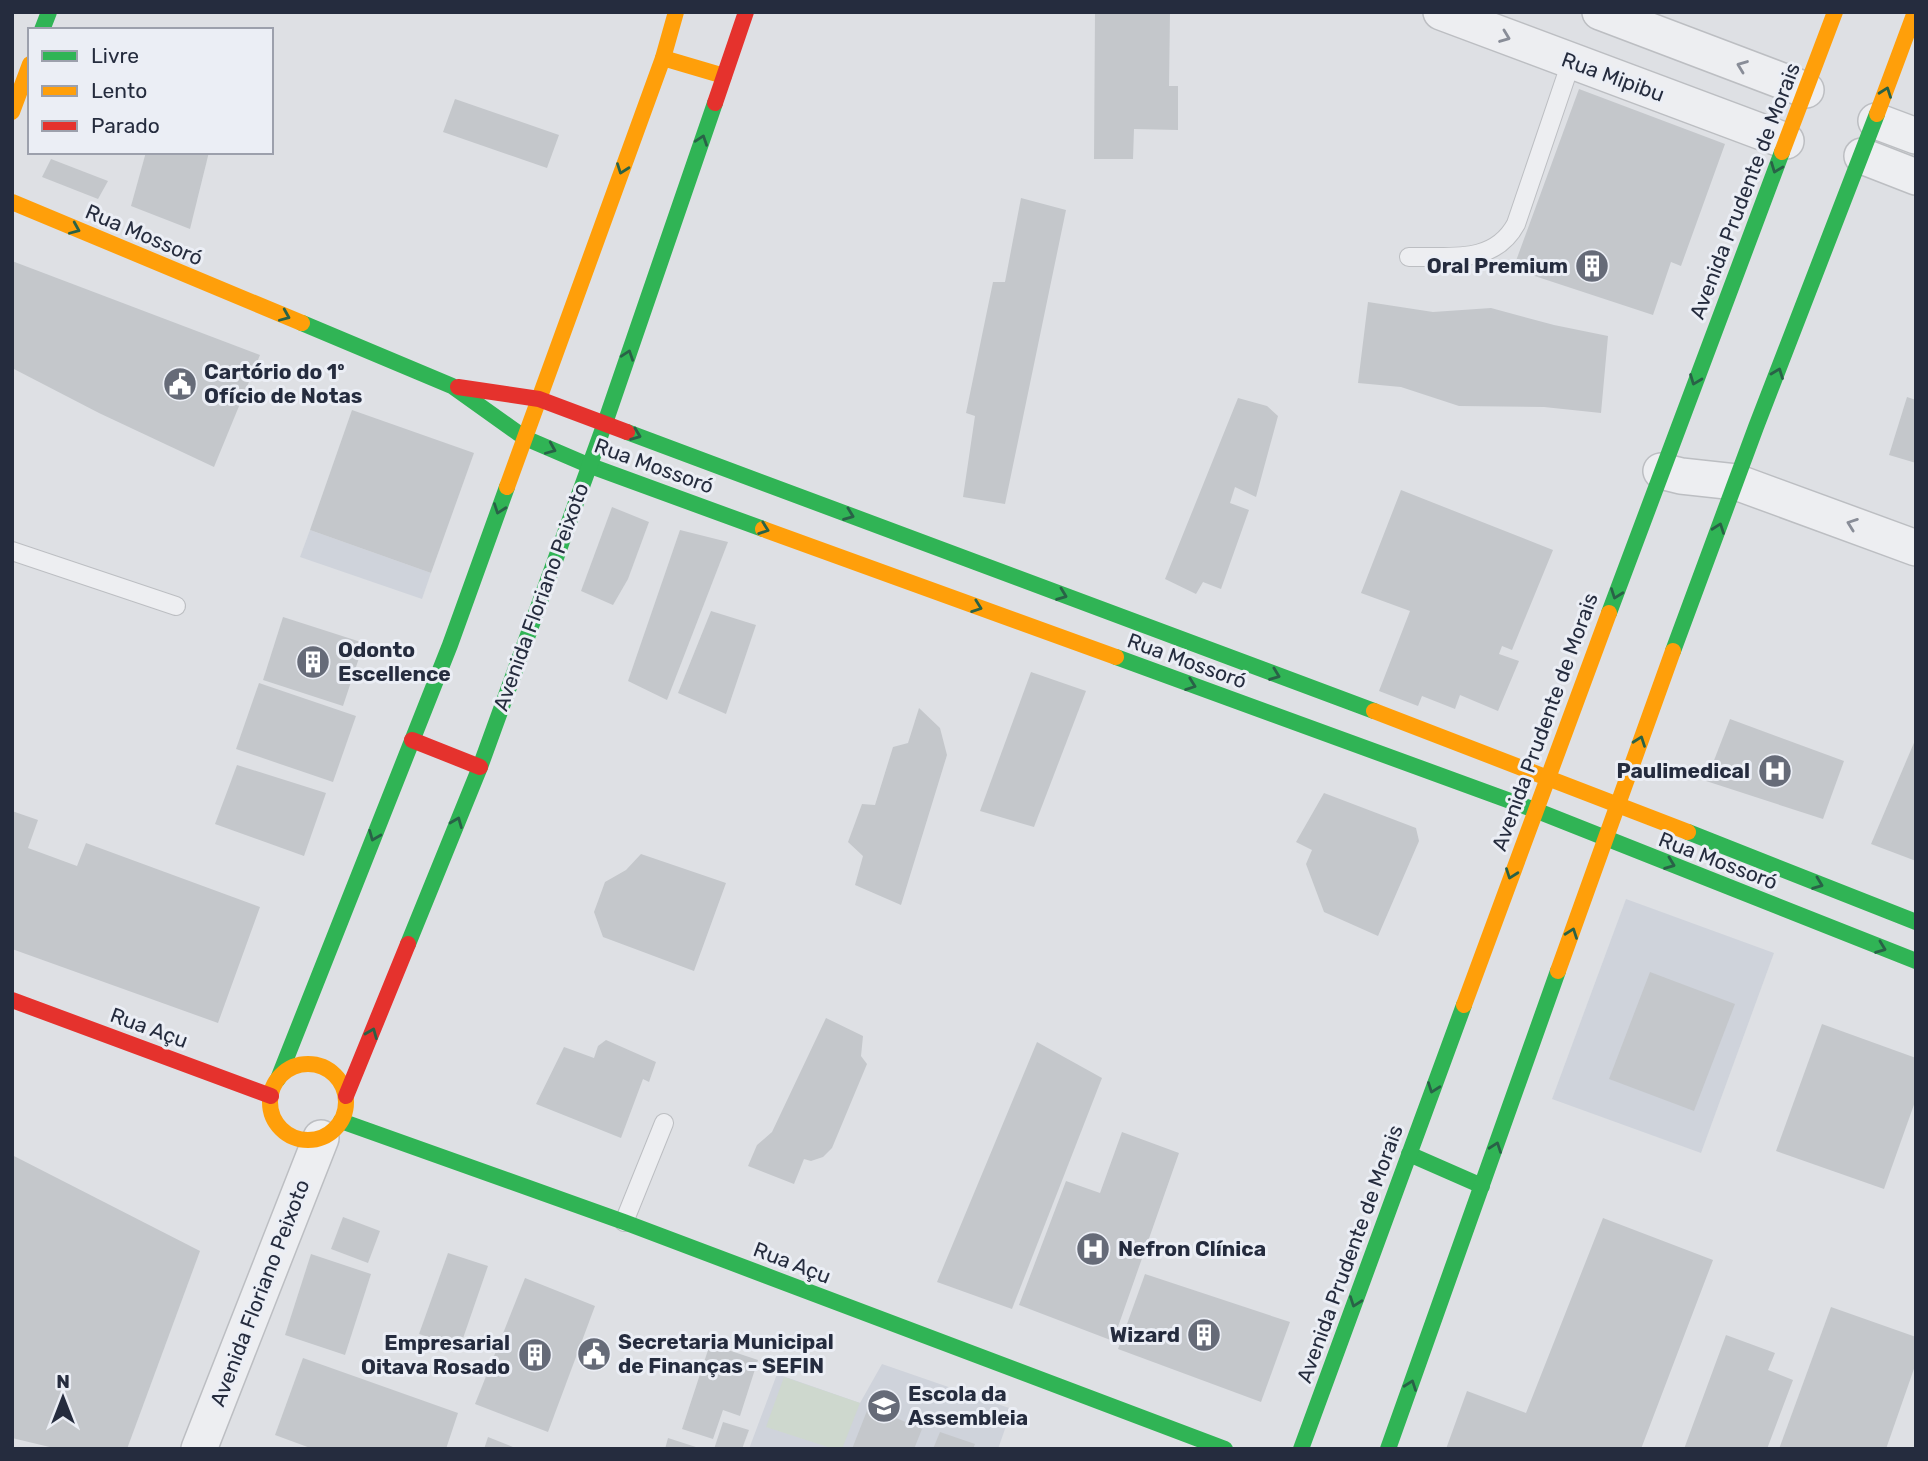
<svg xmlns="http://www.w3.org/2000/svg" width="1928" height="1461" font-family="Rubik,sans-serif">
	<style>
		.built { fill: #cfd3db }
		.green { fill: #ced8ce }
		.building { fill: #c4c7cb }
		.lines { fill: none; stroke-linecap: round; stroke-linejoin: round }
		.lane-casing { stroke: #bcbec2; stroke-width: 20 }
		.street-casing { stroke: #bcbec2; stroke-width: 38 }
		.lane { stroke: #edeef1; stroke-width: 18 }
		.street { stroke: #edeef1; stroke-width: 35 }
		.fast { stroke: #30b455; stroke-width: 16 }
		.slow { stroke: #ff9f0a; stroke-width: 16 }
		.jam { stroke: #e5322d; stroke-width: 16 }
		.oneway { stroke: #898d98 }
		.oneway2 { stroke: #296247 }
		.labels { text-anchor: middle; stroke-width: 6; stroke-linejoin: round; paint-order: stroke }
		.street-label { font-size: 21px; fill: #252c3e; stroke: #ebeef5 }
		.poi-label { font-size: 21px; font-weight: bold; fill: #252c3e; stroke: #ebeef5; text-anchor: start }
	</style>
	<rect width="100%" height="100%" fill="#dee0e4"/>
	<g class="built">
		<polygon points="310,530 431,573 422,599 300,557"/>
		<polygon points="1626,899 1774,953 1701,1153 1552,1099"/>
		<polygon points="882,1364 1012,1409 998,1449 749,1449 777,1374 860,1403"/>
	</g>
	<polygon class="green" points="784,1377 860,1403 842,1449 834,1449 766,1427"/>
	<g class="building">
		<polygon points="1095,12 1170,12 1169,86 1178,86 1178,130 1134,129 1133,159 1094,159"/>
		<polygon points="1579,89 1725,144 1681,266 1671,262 1653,315 1513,269"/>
		<polygon points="455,99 559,135 547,168 443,132"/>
		<polygon points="146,152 209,152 190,229 131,206"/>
		<polygon points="51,159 108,181 98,199 42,177"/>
		<polygon points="1021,198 1066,210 1005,504 963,497 975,416 966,413 993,282 1005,282"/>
		<polygon points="12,261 260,355 214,467 99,413 12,368"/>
		<polygon points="1368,302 1433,312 1491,308 1554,325 1608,336 1601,413 1544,407 1459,406 1401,387 1358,383"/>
		<polygon points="1907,397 1916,400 1916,463 1889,455"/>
		<polygon points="1238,398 1267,406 1278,416 1256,497 1235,487 1230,503 1249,510 1221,589 1203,582 1196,594 1165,579"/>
		<polygon points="352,410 474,453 431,573 310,530"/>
		<polygon points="1401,490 1553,550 1512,650 1502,646 1499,654 1519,661 1498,711 1460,695 1455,709 1422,696 1418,706 1379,691 1410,611 1361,593"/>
		<polygon points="612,507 649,522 628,579 613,605 581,591"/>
		<polygon points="680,530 728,542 667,700 628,681"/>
		<polygon points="711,611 756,625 726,714 678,693"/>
		<polygon points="283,617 364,643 343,706 263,680"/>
		<polygon points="1031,672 1086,691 1034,827 980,811"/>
		<polygon points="259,683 356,716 333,782 236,749"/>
		<polygon points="919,708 940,728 947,755 901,905 855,885 863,856 848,842 862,804 875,805 893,747 908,743"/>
		<polygon points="1730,719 1844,761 1823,819 1706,781"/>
		<polygon points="1916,738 1916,861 1871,844"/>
		<polygon points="237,765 326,793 304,856 215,824"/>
		<polygon points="1324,793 1416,828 1419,841 1378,936 1324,912 1306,864 1312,850 1296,842"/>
		<polygon points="12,811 38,820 28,848 77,866 86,843 260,907 218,1023 12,949"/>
		<polygon points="641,854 726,883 694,971 603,937 594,912 605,882 626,870"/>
		<polygon points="1650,972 1735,1004 1694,1111 1609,1079"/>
		<polygon points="826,1018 863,1036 861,1056 867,1064 832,1148 823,1157 811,1161 804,1159 794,1184 748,1166 757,1145 772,1132"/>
		<polygon points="1822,1024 1916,1058 1916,1099 1884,1189 1776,1151"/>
		<polygon points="606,1040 656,1062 649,1082 643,1079 621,1138 536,1104 564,1047 594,1058 598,1046"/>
		<polygon points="1037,1042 1102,1078 1012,1309 937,1282"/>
		<polygon points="1122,1132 1179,1153 1113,1341 1019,1305 1066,1181 1100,1193"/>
		<polygon points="12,1155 200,1251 127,1449 58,1449 12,1438"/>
		<polygon points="343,1217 380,1231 368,1263 331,1249"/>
		<polygon points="1603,1218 1713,1260 1641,1449 1446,1449 1467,1391 1526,1413"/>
		<polygon points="448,1253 488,1266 460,1347 419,1334"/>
		<polygon points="311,1254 371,1274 345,1355 285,1335"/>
		<polygon points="1145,1274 1290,1322 1261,1402 1118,1349"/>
		<polygon points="525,1278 595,1306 548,1432 475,1404"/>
		<polygon points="1831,1307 1916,1337 1916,1363 1886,1449 1779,1449"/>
		<polygon points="1726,1335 1775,1353 1768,1370 1793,1380 1767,1449 1684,1449"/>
		<polygon points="710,1344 758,1360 740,1416 723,1410 713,1439 682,1429"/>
		<polygon points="303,1358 458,1413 446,1449 313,1449 275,1435"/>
		<polygon points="872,1398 892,1407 889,1415 922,1429 914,1449 852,1449"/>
		<polygon points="723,1422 749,1430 742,1449 714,1449"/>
		<polygon points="940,1432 975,1444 973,1449 933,1449"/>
		<polygon points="488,1437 518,1449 484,1449"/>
		<polygon points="668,1438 699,1448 698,1449 665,1449"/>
	</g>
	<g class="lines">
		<g class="lane-casing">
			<g id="lane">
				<path d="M1409,257C1449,256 1494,265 1516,224L1571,62"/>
				<polyline points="12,551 176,606"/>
				<polyline points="624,1222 664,1123"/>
			</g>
		</g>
		<g class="street-casing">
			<g id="street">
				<polyline points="1441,12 1786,141"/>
				<polyline points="1600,12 1806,90"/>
				<polyline points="1876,121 1916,136"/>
				<polyline points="1862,156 1916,177"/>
				<polyline points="1661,471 1681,476 1736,482 1916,548"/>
				<polyline points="199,1449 321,1138"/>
			</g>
		</g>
		<use href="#lane" class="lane"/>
		<use href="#street" class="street"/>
		<g class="fast">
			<polyline points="42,30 49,12"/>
			<polyline points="302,323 452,386 525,438 588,465 763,529"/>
			<polyline points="627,432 1374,711"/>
			<polyline points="1609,613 1782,152"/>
			<polyline points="1673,651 1756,427 1877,114"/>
			<polyline points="1116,657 1535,810 1916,961"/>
			<polyline points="1688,832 1916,922"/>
			<polyline points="408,944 480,767 605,423 715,103"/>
			<polyline points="278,1079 450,645 507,487"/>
			<polyline points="341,1121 624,1222 1225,1449"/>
			<polyline points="1409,1154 1482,1186"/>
			<polyline points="1301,1449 1464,1005"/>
			<polyline points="1388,1449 1558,971"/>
		</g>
		<g class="slow">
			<polyline points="663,58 724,76"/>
			<polyline points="12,112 30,64"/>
			<polyline points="1877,114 1915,12"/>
			<polyline points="1782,152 1835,12"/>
			<polyline points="12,202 302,323"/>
			<polyline points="507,487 663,58 676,12"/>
			<polyline points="763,529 1116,657"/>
			<polyline points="1374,711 1688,832"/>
			<polyline points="1558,971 1673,651"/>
			<polyline points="1464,1005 1609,613"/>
			<circle cx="308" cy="1102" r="38"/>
		</g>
		<g class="jam">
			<polyline points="715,103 746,12"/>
			<polyline points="458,387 539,399 627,432"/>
			<polyline points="412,740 480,767"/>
			<polyline points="12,1000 271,1096"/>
			<polyline points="346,1096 408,944"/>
		</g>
	</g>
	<defs><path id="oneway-chevron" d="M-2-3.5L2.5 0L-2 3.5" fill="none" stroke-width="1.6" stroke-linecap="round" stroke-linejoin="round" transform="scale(1.75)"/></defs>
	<g class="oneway">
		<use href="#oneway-chevron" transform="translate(1505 37) rotate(21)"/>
		<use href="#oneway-chevron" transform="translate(1742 66) rotate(-159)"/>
		<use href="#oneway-chevron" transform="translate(1852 524) rotate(-160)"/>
	</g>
	<g class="oneway2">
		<use href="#oneway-chevron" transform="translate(1886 92) rotate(-70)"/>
		<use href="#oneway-chevron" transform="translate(702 140) rotate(-71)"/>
		<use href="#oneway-chevron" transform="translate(1776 168) rotate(111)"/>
		<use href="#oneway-chevron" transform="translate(622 169) rotate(110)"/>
		<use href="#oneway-chevron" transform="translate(75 229) rotate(23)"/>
		<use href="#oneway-chevron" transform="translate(285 316) rotate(23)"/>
		<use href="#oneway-chevron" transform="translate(628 355) rotate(-71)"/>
		<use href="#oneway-chevron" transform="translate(1778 373) rotate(-69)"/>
		<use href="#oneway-chevron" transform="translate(1695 380) rotate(111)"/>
		<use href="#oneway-chevron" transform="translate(636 435) rotate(21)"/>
		<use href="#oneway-chevron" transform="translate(551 449) rotate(23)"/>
		<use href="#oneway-chevron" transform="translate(499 509) rotate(110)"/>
		<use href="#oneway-chevron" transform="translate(849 515) rotate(21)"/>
		<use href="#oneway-chevron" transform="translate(1719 528) rotate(-70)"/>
		<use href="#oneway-chevron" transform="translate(764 529) rotate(20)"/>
		<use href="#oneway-chevron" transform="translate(1616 594) rotate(110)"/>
		<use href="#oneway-chevron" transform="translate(1062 595) rotate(21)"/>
		<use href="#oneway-chevron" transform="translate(977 607) rotate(20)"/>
		<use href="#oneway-chevron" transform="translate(1275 675) rotate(21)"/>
		<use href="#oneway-chevron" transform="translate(1191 685) rotate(20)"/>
		<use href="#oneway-chevron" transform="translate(1640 741) rotate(-70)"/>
		<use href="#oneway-chevron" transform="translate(457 822) rotate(-68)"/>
		<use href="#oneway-chevron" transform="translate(374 836) rotate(112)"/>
		<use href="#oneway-chevron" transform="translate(1670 864) rotate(21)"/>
		<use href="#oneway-chevron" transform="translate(1511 874) rotate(110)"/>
		<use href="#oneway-chevron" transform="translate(1818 884) rotate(21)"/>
		<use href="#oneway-chevron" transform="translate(1572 933) rotate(-70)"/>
		<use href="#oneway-chevron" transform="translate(1881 948) rotate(21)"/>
		<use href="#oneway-chevron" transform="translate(372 1033) rotate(-68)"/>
		<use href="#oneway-chevron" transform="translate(1433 1088) rotate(110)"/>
		<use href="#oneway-chevron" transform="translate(1496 1147) rotate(-70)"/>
		<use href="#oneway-chevron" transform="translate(1355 1302) rotate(110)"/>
		<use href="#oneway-chevron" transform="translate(1411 1385) rotate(-70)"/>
	</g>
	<defs>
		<g id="building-disc" transform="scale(1.75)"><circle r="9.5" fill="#666b78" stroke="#ebeef5"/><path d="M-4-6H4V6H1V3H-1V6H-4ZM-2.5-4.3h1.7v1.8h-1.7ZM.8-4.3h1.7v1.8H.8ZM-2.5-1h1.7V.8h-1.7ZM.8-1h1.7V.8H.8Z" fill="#fff"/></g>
		<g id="civic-disc" transform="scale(1.75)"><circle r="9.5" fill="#666b78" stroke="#ebeef5"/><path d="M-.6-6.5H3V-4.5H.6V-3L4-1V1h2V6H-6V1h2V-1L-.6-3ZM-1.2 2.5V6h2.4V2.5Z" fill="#fff"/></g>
		<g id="hospital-disc" transform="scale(1.75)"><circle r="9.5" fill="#666b78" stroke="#ebeef5"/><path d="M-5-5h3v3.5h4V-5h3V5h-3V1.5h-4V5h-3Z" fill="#fff"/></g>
		<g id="school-disc" transform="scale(1.75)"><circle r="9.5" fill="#666b78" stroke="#ebeef5"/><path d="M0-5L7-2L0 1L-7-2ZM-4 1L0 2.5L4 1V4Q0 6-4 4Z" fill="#fff"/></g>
	</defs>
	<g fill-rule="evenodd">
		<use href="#building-disc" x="1592" y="266"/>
		<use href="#civic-disc" x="180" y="384"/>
		<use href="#building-disc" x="313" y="662"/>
		<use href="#hospital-disc" x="1775" y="771"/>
		<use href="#hospital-disc" x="1093" y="1249"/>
		<use href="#building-disc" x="1204" y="1335"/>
		<use href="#civic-disc" x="594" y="1354"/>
		<use href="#building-disc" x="535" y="1355"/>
		<use href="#school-disc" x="884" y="1406"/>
	</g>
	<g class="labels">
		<g class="street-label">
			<text transform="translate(1613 77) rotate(20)" y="7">Rua Mipibu</text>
			<text transform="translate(1745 191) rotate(-69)" y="7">Avenida Prudente de Morais</text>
			<text transform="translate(144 235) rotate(23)" y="7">Rua Mossoró</text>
			<text transform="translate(654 466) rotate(20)" y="7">Rua Mossoró</text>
			<text transform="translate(541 597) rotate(-70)" y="7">Avenida Floriano Peixoto</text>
			<text transform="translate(1187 661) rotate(20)" y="7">Rua Mossoró</text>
			<text transform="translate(1545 722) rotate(-70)" y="7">Avenida Prudente de Morais</text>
			<text transform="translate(1718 861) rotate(21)" y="7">Rua Mossoró</text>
			<text transform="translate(149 1028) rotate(20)" y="7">Rua Açu</text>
			<text transform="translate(1350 1254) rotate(-70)" y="7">Avenida Prudente de Morais</text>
			<text transform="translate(792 1263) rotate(21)" y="7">Rua Açu</text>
			<text transform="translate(260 1293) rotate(-69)" y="7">Avenida Floriano Peixoto</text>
		</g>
		<g class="poi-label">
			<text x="1568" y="273" text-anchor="end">Oral Premium</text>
			<text x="204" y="379">Cartório do 1º<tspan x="204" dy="24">Ofício de Notas</tspan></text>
			<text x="338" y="657">Odonto<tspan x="338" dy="24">Escellence</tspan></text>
			<text x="1750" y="778" text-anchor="end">Paulimedical</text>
			<text x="1118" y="1256">Nefron Clínica</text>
			<text x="1180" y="1342" text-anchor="end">Wizard</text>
			<text x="618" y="1349">Secretaria Municipal<tspan x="618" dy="24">de Finanças - SEFIN</tspan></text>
			<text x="510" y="1350" text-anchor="end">Empresarial<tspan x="510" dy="24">Oitava Rosado</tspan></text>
			<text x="908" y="1401">Escola da<tspan x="908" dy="24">Assembleia</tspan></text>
		</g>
	</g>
	<rect width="1928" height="1461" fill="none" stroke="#252c3e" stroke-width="28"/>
	<rect x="28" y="28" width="245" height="126" fill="#ebeef5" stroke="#9ca0ac" stroke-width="2"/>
	<rect x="42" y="51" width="35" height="10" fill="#30b455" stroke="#9ca0ac" stroke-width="2"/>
	<text x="91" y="63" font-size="21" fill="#252c3e">Livre</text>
	<rect x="42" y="86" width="35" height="10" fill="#ff9f0a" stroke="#9ca0ac" stroke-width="2"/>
	<text x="91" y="98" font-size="21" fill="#252c3e">Lento</text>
	<rect x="42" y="121" width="35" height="10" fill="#e5322d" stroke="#9ca0ac" stroke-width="2"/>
	<text x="91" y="133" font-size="21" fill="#252c3e">Parado</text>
	<g transform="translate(63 1398)" stroke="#ebeef5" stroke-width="5" paint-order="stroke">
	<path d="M0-5L12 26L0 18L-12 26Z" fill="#252c3e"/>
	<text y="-10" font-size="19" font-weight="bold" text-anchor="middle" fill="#252c3e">N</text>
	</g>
</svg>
